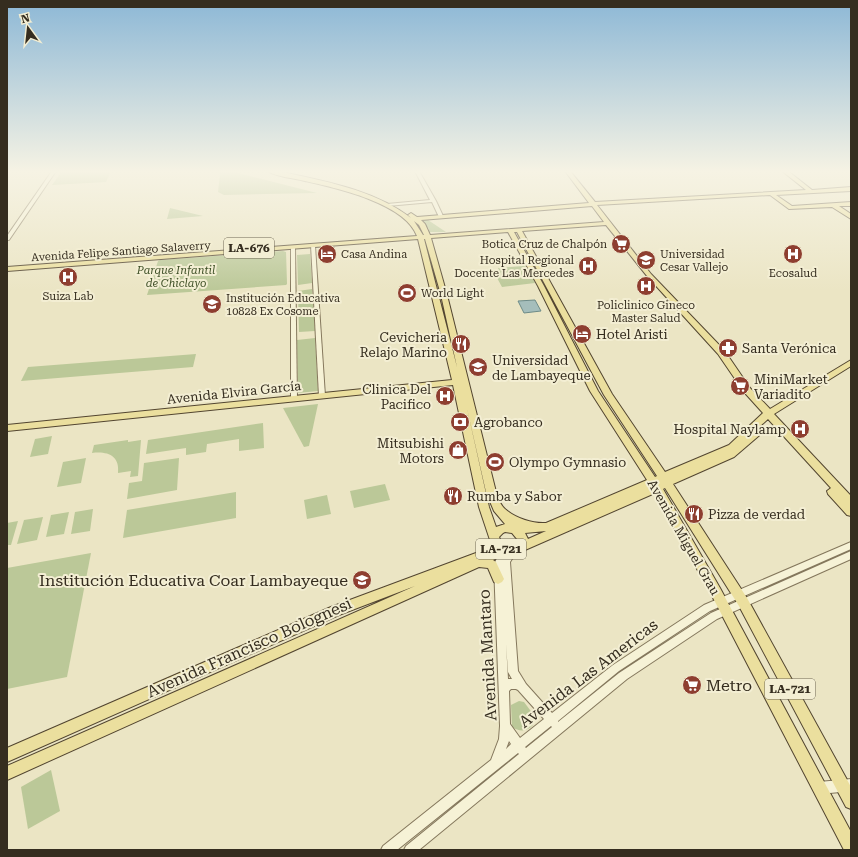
<svg xmlns="http://www.w3.org/2000/svg" width="858" height="857" font-family="'Roboto Serif',serif">
	<style>
		.green { fill: #bbc898 }
		.water { fill: #a5bebb; stroke: #6d8b88 }
		.lines { fill: none; stroke-linecap: round; stroke-linejoin: round }
		.minor-casing { stroke: #84775c; stroke-width: 2 }
		.major-casing { stroke: #524530; stroke-width: 2 }
		.minor { fill: #f6f2d6; fill-rule: evenodd }
		.major { fill: #ebdf9e; fill-rule: evenodd }
		.labels { text-anchor: middle; stroke-width: 4; stroke-linejoin: round; paint-order: stroke }
		.far-poi-label { font-size: 11px; fill: #352d1f; stroke: #f3eed3; text-anchor: start }
		.far-street-label { font-size: 11px; fill: #352d1f; stroke: #f3eed3 }
		.far-park-label { font-size: 11px; font-style: italic; fill: #3f5027; stroke: #f3eed3 }
		.shield { fill: #f3eed3; stroke: #6e6755; stroke-width: 1 }
		.shield-label { font-size: 12px; font-weight: bold; fill: #352d1f }
		.poi-label { font-size: 13px; fill: #352d1f; stroke: #f3eed3; text-anchor: start }
		.street-label { font-size: 13px; fill: #352d1f; stroke: #f3eed3 }
		.near-poi-label { font-size: 16px; fill: #352d1f; stroke: #f3eed3; text-anchor: end }
		.near-street-label { font-size: 16px; fill: #352d1f; stroke: #f3eed3 }
	</style>
	<rect width="100%" height="100%" fill="#ebe5c4"/>
	<g class="green">
		<polygon points="62,171 111,171 106,182 52,185"/>
		<polygon points="217,171 230,171 317,193 224,195 218,192 220,174"/>
		<polygon points="170,208 203,216 167,219"/>
		<polygon points="421,220 428,220 446,232 429,232 429,229"/>
		<polygon points="283,251 286,252 287,284 286,285 147,295 158,261 160,260"/>
		<polygon points="310,254 312,283 298,285 297,255"/>
		<polygon points="523,266 528,267 535,283 502,287 496,276 501,275 498,268"/>
		<polygon points="312,289 315,331 299,332 298,291"/>
		<polygon points="315,338 318,391 298,393 297,340"/>
		<polygon points="196,354 193,367 21,381 28,367"/>
		<polygon points="318,404 309,446 304,447 283,408"/>
		<polygon points="263,423 264,448 239,451 239,439 207,444 206,452 186,455 186,448 146,454 148,440"/>
		<polygon points="52,436 48,454 30,457 35,439"/>
		<path d="M128,440V442L141,440L138,476L130,477L131,471L118,473C120,456 108,451 92,453L94,445Z"/>
		<polygon points="86,458 81,483 57,487 63,462"/>
		<polygon points="179,458 177,490 127,499 129,483 142,481 144,463"/>
		<polygon points="385,484 390,500 354,508 350,491"/>
		<polygon points="236,492 236,518 123,538 127,510"/>
		<polygon points="327,495 331,514 307,519 304,500"/>
		<polygon points="93,509 90,531 71,534 75,512"/>
		<polygon points="69,512 64,534 46,537 51,515"/>
		<polygon points="43,517 37,540 17,544 24,520"/>
		<polygon points="18,521 11,545 7,545 7,523"/>
		<polygon points="91,553 67,677 7,689 7,568"/>
		<path d="M519,701L524,702L536,718C533,730 522,734 512,727L511,705Z"/>
		<polygon points="51,770 60,811 28,829 21,787"/>
	</g>
	<polygon class="water" points="535,300 541,311 524,313 518,301"/>
	<g class="lines">
		<g class="minor-casing">
			<g id="minor">
				<polygon points="52,171 56,171 9,240 7,240 7,236"/>
				<polygon points="415,171 419,171 436,201 443,216 443,217 439,217 432,202 387,206 385,205 387,204 430,200"/>
				<polygon points="311,245 315,246 325,396 322,398 319,396"/>
				<polygon points="291,247 295,248 297,399 294,401 291,399"/>
				<path d="M851,542V549L710,611L619,671L558,721V722L619,673L711,613L851,551V559L717,619L627,679L419,850H404L406,846L519,754L518,753L397,850H381L383,846L491,760L499,739L500,726L494,564L502,549L505,548L508,549L509,550L513,548L516,549L517,551L510,562L518,671L526,684L552,713L613,665L704,605ZM506,644L508,672L512,679H508ZM511,689H516L518,690L544,719L520,738L510,724L509,691ZM551,726L552,727L526,748L525,747ZM509,741L511,744L506,749Z"/>
				<polygon points="851,779 851,791 819,794 815,792 813,788 815,784 819,782"/>
			</g>
		</g>
		<g class="major-casing">
			<path id="major" d="M267,171H278C323,181 373,189 411,218L408,215L411,213L417,217L589,203L565,171H570L595,202L806,190L782,171H788L812,190L851,187V191L776,195L792,206L851,202V206H839L851,214V219L832,207L789,209L770,195L597,205L651,274L724,350L750,388L770,409L851,360V366L774,414L851,496V516L847,515L828,494L827,491L831,488L768,419L758,428L762,429L764,431L762,433L734,457L673,484L747,598L851,787V809L846,807L739,606L665,488L663,489L720,588L851,832V850H844L712,596L655,493L525,550L509,555L505,554L493,560L496,562L504,579L502,582L498,584L494,582L488,568L479,567L7,780V766L415,586L339,615L7,762V748L331,607L476,553L483,549L490,540L479,507L453,385L7,431V425L452,380L418,239L7,271V267L417,236C405,203 336,188 305,181C293,178 278,177 267,171ZM592,206L604,222L430,235L425,224L421,220ZM414,221L419,225L424,235H423ZM606,225L647,276L718,354L744,392L763,413L729,445L665,472L612,394L522,231ZM508,232L538,286L590,391L647,480L546,523C533,524 515,518 505,509C500,505 498,497 496,492L447,295L431,238ZM514,232H517L604,395L657,476L655,477L598,391L544,286ZM424,239H425L441,295L457,367ZM466,404L486,492L494,511L505,524L496,527L489,507ZM546,531L528,539L525,533ZM505,532L512,533L517,539L516,544L509,547L502,544L499,537L503,533Z"/>
		</g>
		<use href="#minor" class="minor"/>
		<use href="#major" class="major"/>
	</g>
	<linearGradient id="sky" x2="0" y2="1"><stop stop-color="#8db8d6"/><stop offset="0.59" stop-color="#f6f3e4"/><stop offset="1" stop-color="#f6f3e4" stop-opacity="0"/></linearGradient>
	<rect width="858" height="291" fill="url(#sky)"/>
	<defs>
		<g id="supermarket-disc" transform="scale(1)"><circle r="9.5" fill="#8e3e30" stroke="#f3eed3"/><path d="M-6-5.5h2.5l.6 2H6L4.5 2H-2.5L-4.4-4H-6ZM-1.5 3.2a1.3 1.3 0 1 0 .1 0ZM3 3.2a1.3 1.3 0 1 0 .1 0Z" fill="#fff"/></g>
		<g id="hotel-disc" transform="scale(1)"><circle r="9.5" fill="#8e3e30" stroke="#f3eed3"/><path d="M-6-4.5h1.5V1H6V5H4.5V3h-9V5H-6ZM-4 0a1.8 1.8 0 1 1 3.6 0ZM.5 0V-2.5h3Q6-2.5 6 0Z" fill="#fff"/></g>
		<g id="hospital-disc" transform="scale(1)"><circle r="9.5" fill="#8e3e30" stroke="#f3eed3"/><path d="M-5-5h3v3.5h4V-5h3V5h-3V1.5h-4V5h-3Z" fill="#fff"/></g>
		<g id="university-disc" transform="scale(1)"><circle r="9.5" fill="#8e3e30" stroke="#f3eed3"/><path d="M0-5L7-2L0 1L-7-2ZM-4 1L0 2.5L4 1V4Q0 6-4 4Z" fill="#fff"/></g>
		<g id="stadium-disc" transform="scale(1)"><circle r="9.5" fill="#8e3e30" stroke="#f3eed3"/><path d="M0-5a6.5 5 0 1 0 0 10a6.5 5 0 1 0 0-10ZM-3.5-1.8h7v3.6h-7Z" fill="#fff"/></g>
		<g id="school-disc" transform="scale(1)"><circle r="9.5" fill="#8e3e30" stroke="#f3eed3"/><path d="M0-5L7-2L0 1L-7-2ZM-4 1L0 2.5L4 1V4Q0 6-4 4Z" fill="#fff"/></g>
		<g id="restaurant-disc" transform="scale(1)"><circle r="9.5" fill="#8e3e30" stroke="#f3eed3"/><path d="M-5-6h1v4h1v-4h1v4h1v-4h1v5L-1.5 .5V6h-2V.5L-5-1ZM5-6V6H3V1.5H1.5Q1.5-4 5-6Z" fill="#fff"/></g>
		<g id="pharmacy-disc" transform="scale(1)"><circle r="9.5" fill="#8e3e30" stroke="#f3eed3"/><path d="M-2-6h4v4h4v4h-4v4h-4v-4h-4v-4h4Z" fill="#fff"/></g>
		<g id="bank-disc" transform="scale(1)"><circle r="9.5" fill="#8e3e30" stroke="#f3eed3"/><path d="M-6-4H6V4H-6ZM0-2.3a2.3 2.3 0 1 0 0 4.6a2.3 2.3 0 1 0 0-4.6Z" fill="#fff"/></g>
		<g id="shop-disc" transform="scale(1)"><circle r="9.5" fill="#8e3e30" stroke="#f3eed3"/><path d="M-5-2.5h2.3a2.7 3.5 0 0 1 5.4 0H5L5.5 6h-11ZM-1.5-2.5h3a1.5 2.3 0 0 0-3 0Z" fill="#fff"/></g>
	</defs>
	<g fill-rule="evenodd">
		<use href="#supermarket-disc" x="621" y="244"/>
		<use href="#hotel-disc" x="327" y="254"/>
		<use href="#hospital-disc" x="793" y="254"/>
		<use href="#university-disc" x="646" y="260"/>
		<use href="#hospital-disc" x="588" y="266"/>
		<use href="#hospital-disc" x="68" y="277"/>
		<use href="#hospital-disc" x="646" y="286"/>
		<use href="#stadium-disc" x="407" y="293"/>
		<use href="#school-disc" x="212" y="304"/>
		<use href="#hotel-disc" x="582" y="334"/>
		<use href="#restaurant-disc" x="461" y="344"/>
		<use href="#pharmacy-disc" x="728" y="348"/>
		<use href="#university-disc" x="478" y="367"/>
		<use href="#supermarket-disc" x="740" y="386"/>
		<use href="#hospital-disc" x="445" y="396"/>
		<use href="#bank-disc" x="460" y="422"/>
		<use href="#hospital-disc" x="800" y="429"/>
		<use href="#shop-disc" x="458" y="450"/>
		<use href="#stadium-disc" x="495" y="462"/>
		<use href="#restaurant-disc" x="453" y="496"/>
		<use href="#restaurant-disc" x="694" y="514"/>
		<use href="#school-disc" x="362" y="580"/>
		<use href="#supermarket-disc" x="692" y="685"/>
	</g>
	<g class="labels">
		<g class="far-poi-label">
			<text x="607" y="248" text-anchor="end">Botica Cruz de Chalpón</text>
			<text x="341" y="258">Casa Andina</text>
			<text x="660" y="258">Universidad<tspan x="660" dy="13">Cesar Vallejo</tspan></text>
			<text x="574" y="264" text-anchor="end">Hospital Regional<tspan x="574" dy="13">Docente Las Mercedes</tspan></text>
			<text x="793" y="277" text-anchor="middle">Ecosalud</text>
			<text x="421" y="297">World Light</text>
			<text x="68" y="300" text-anchor="middle">Suiza Lab</text>
			<text x="226" y="302">Institución Educativa<tspan x="226" dy="13">10828 Ex Cosome</tspan></text>
			<text x="646" y="309" text-anchor="middle">Policlinico Gineco<tspan x="646" dy="13">Master Salud</tspan></text>
		</g>
		<g class="far-street-label">
			<text transform="translate(121 251) rotate(-4)" y="4">Avenida Felipe Santiago Salaverry</text>
		</g>
		<g class="far-park-label">
			<text x="176" y="274">Parque Infantil<tspan x="176" dy="13">de Chiclayo</tspan></text>
		</g>
		<g class="shield">
			<rect x="224" y="238" width="50" height="20" rx="3"/>
			<rect x="476" y="539" width="50" height="20" rx="3"/>
			<rect x="765" y="679" width="50" height="20" rx="3"/>
		</g>
		<g class="shield-label">
			<text x="249" y="252">LA-676</text>
			<text x="501" y="553">LA-721</text>
			<text x="790" y="693">LA-721</text>
		</g>
		<g class="poi-label">
			<text x="596" y="339">Hotel Aristi</text>
			<text x="447" y="342" text-anchor="end">Cevicheria<tspan x="447" dy="15">Relajo Marino</tspan></text>
			<text x="742" y="353">Santa Verónica</text>
			<text x="492" y="365">Universidad<tspan x="492" dy="15">de Lambayeque</tspan></text>
			<text x="754" y="384">MiniMarket<tspan x="754" dy="15">Variadito</tspan></text>
			<text x="431" y="394" text-anchor="end">Clinica Del<tspan x="431" dy="15">Pacifico</tspan></text>
			<text x="474" y="427">Agrobanco</text>
			<text x="786" y="434" text-anchor="end">Hospital Naylamp</text>
			<text x="444" y="448" text-anchor="end">Mitsubishi<tspan x="444" dy="15">Motors</tspan></text>
			<text x="509" y="467">Olympo Gymnasio</text>
			<text x="467" y="501">Rumba y Sabor</text>
			<text x="708" y="519">Pizza de verdad</text>
		</g>
		<g class="street-label">
			<text transform="translate(234 392) rotate(-6)" y="5">Avenida Elvira García</text>
			<text transform="translate(684 537) rotate(60)" y="5">Avenida Miguel Grau</text>
		</g>
		<g class="near-poi-label">
			<text x="348" y="586">Institución Educativa Coar Lambayeque</text>
			<text x="706" y="691" text-anchor="start">Metro</text>
		</g>
		<g class="near-street-label">
			<text transform="translate(249 647) rotate(-24)" y="6">Avenida Francisco Bolognesi</text>
			<text transform="translate(487 655) rotate(-93)" y="6">Avenida Mantaro</text>
			<text transform="translate(588 673) rotate(-37)" y="6">Avenida Las Americas</text>
		</g>
	</g>
	<rect width="858" height="857" fill="none" stroke="#352d1f" stroke-width="16"/>
	<g transform="translate(28 28) rotate(345)" stroke="#f3eed3" stroke-width="3" paint-order="stroke">
	<path d="M0-3L7 15L0 10L-7 15Z" fill="#352d1f"/>
	<text y="-6" font-size="11" font-weight="bold" text-anchor="middle" fill="#352d1f">N</text>
	</g>
</svg>
